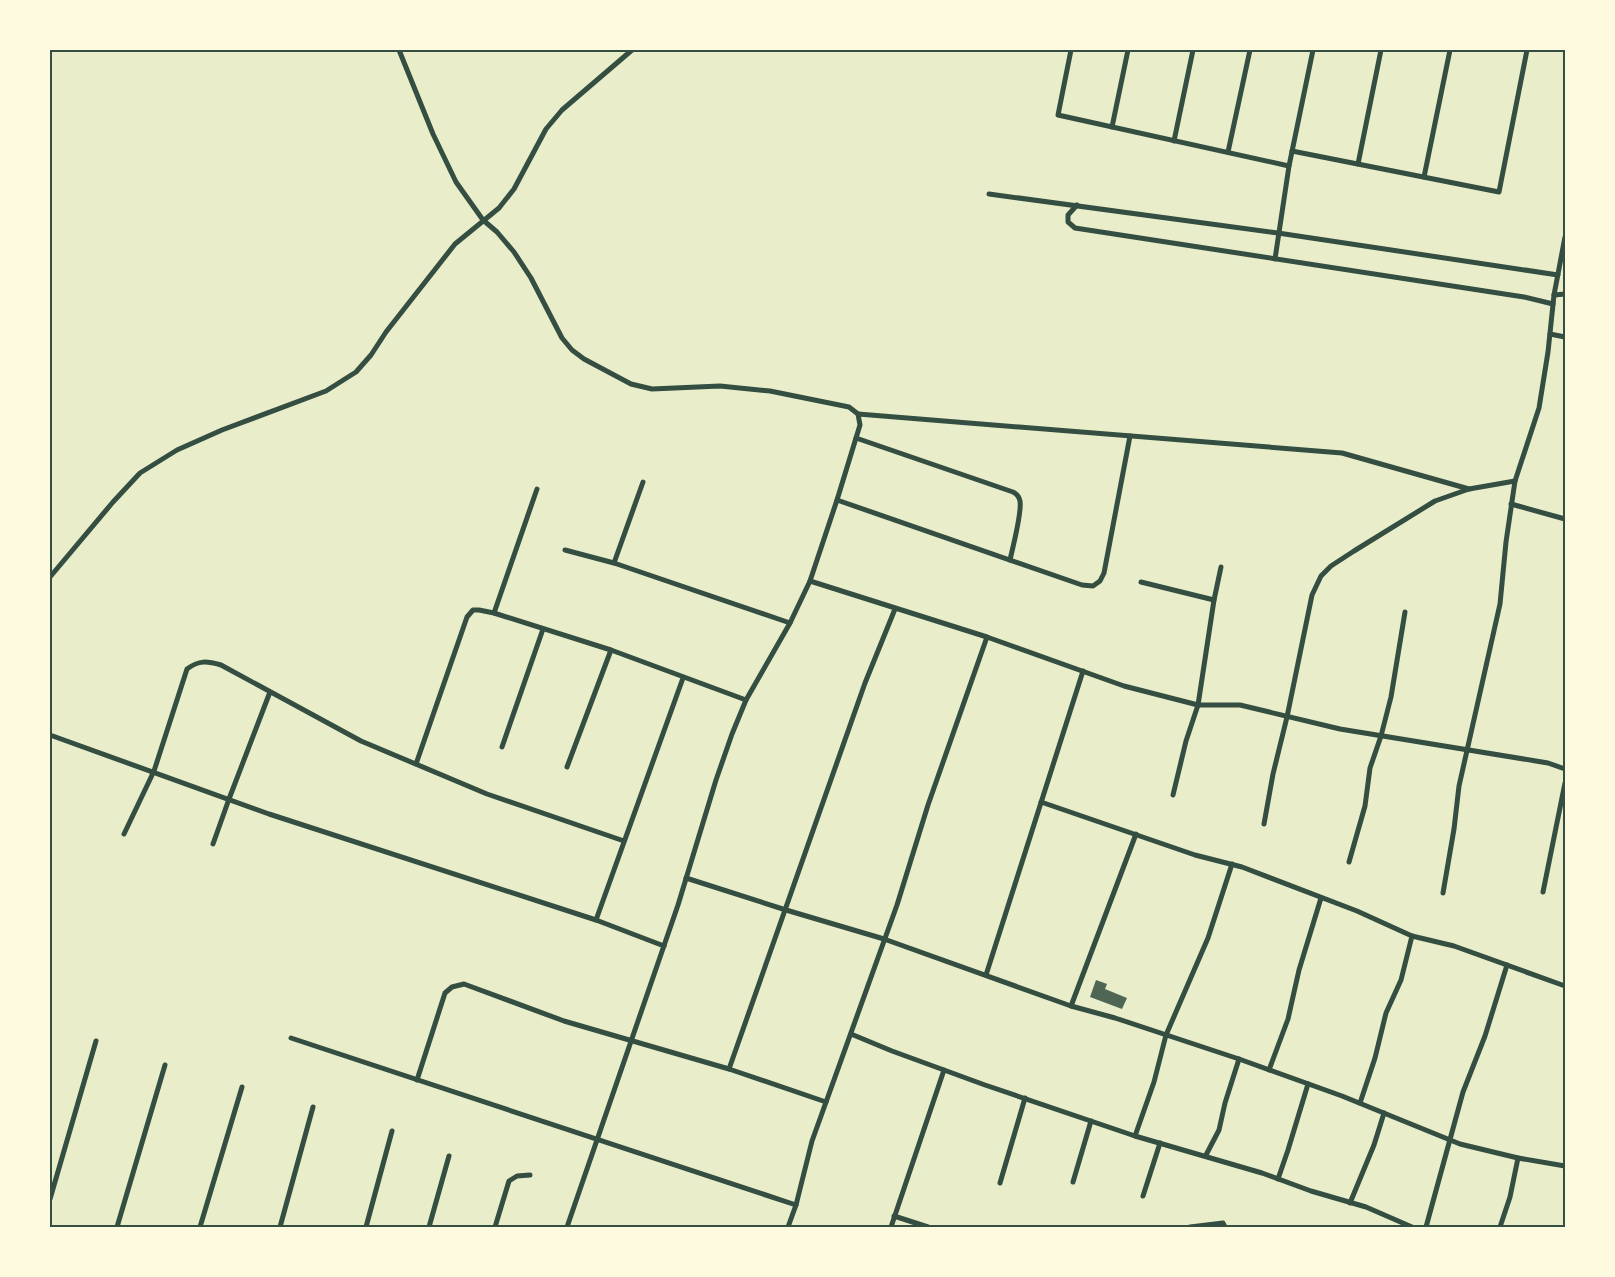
<svg xmlns="http://www.w3.org/2000/svg" width="1615" height="1277" font-family="'Roboto Condensed',sans-serif">
	<style>
		.building { fill: #4f6655 }
		.lines { fill: none; stroke-linecap: round; stroke-linejoin: round }
		.minor { stroke: #344e41; stroke-width: 5 }
		.neatline { fill: none; stroke: #344e41; stroke-width: 2 }
	</style>
	<rect width="100%" height="100%" fill="#e9edc9"/>
	<polygon class="building" points="1096,980 1107,984 1105,989 1127,998 1122,1009 1090,997"/>
	<g class="lines">
		<g class="minor">
			<polyline points="399,50 433,134 456,182 483,220 497,232 514,252 531,278 562,338 572,350 584,359 631,384 652,389 720,386 770,391 849,407 858,414 860,425 837,500 810,581 790,623 746,700 732,734 716,780 678,905 567,1227"/>
			<polyline points="1071,50 1058,115 1289,166"/>
			<polyline points="1112,127 1128,50"/>
			<polyline points="1174,141 1193,50"/>
			<polyline points="1292,151 1499,192 1527,50"/>
			<polyline points="1228,152 1250,50"/>
			<polyline points="1358,164 1381,50"/>
			<polyline points="1424,177 1450,50"/>
			<polyline points="989,194 1278,233 1558,275"/>
			<polyline points="1077,205 1068,215 1068,222 1075,228 1524,297 1553,304"/>
			<polyline points="1275,259 1289,166 1313,50"/>
			<polyline points="1554,295 1565,294"/>
			<polyline points="1550,334 1565,337"/>
			<polyline points="858,414 1342,453 1469,489"/>
			<path d="M856,438L1013,492C1017,494 1019,496 1020,501C1022,513 1013,546 1010,560"/>
			<polyline points="837,500 1082,585 1093,586 1100,581 1104,573 1130,436"/>
			<polyline points="1511,504 1565,519"/>
			<polyline points="565,550 614,563 790,623"/>
			<polyline points="614,563 643,482"/>
			<polyline points="50,577 113,502 140,473 177,450 222,430 326,391 356,372 371,355 386,332 455,244 499,208 514,189 546,129 562,110 632,50"/>
			<polyline points="810,581 987,637 1124,686 1198,705 1240,705 1340,729 1548,763 1565,769"/>
			<polyline points="1141,582 1214,600"/>
			<polyline points="494,613 537,489"/>
			<polyline points="50,735 269,814 596,920"/>
			<polyline points="502,747 543,629"/>
			<polyline points="416,764 467,617 473,610 479,610 494,613 611,650 746,700"/>
			<polyline points="567,767 611,650"/>
			<polyline points="1173,795 1186,741 1198,705 1214,600 1221,567"/>
			<polyline points="1041,802 1195,855 1242,867 1357,911 1412,936 1454,946 1565,986"/>
			<polyline points="1264,824 1273,774 1287,717 1312,595 1321,576 1331,566 1354,551 1435,501 1469,489 1515,481"/>
			<path d="M124,834L154,771L187,669C199,660 207,661 221,665L361,741L487,794L624,841"/>
			<polyline points="213,844 229,799 270,692"/>
			<polyline points="1349,862 1365,806 1370,768 1381,736 1391,697 1405,612"/>
			<polyline points="686,878 786,910 884,939 1071,1006 1115,1018 1239,1059 1342,1096 1460,1144 1518,1158 1565,1166"/>
			<polyline points="1543,892 1565,783"/>
			<polyline points="1443,893 1454,829 1459,786 1500,604 1506,542 1515,481 1539,408 1548,352 1554,295 1565,237"/>
			<polyline points="664,946 596,920 683,678"/>
			<polyline points="986,975 1083,671"/>
			<polyline points="1071,1006 1136,834"/>
			<polyline points="851,1034 892,1051 985,1085 1135,1136 1262,1173 1311,1191 1366,1207 1412,1227"/>
			<polyline points="291,1038 796,1205"/>
			<polyline points="729,1069 865,683 895,609"/>
			<polyline points="1269,1070 1288,1019 1299,970 1321,898"/>
			<polyline points="417,1080 445,993 452,987 464,984 564,1021 729,1069 826,1102"/>
			<polyline points="1360,1103 1375,1058 1386,1013 1401,980 1412,936"/>
			<polyline points="1135,1136 1154,1082 1166,1035 1208,938 1232,864"/>
			<polyline points="1206,1155 1219,1130 1225,1103 1239,1059"/>
			<polyline points="1278,1179 1288,1150 1308,1084"/>
			<polyline points="1073,1182 1091,1121"/>
			<polyline points="1000,1183 1025,1098"/>
			<polyline points="1143,1196 1160,1143"/>
			<polyline points="50,1199 96,1041"/>
			<polyline points="1350,1203 1374,1145 1384,1113"/>
			<polyline points="894,1216 928,1227"/>
			<polyline points="117,1227 165,1065"/>
			<polyline points="200,1227 242,1087"/>
			<polyline points="280,1227 313,1107"/>
			<polyline points="366,1227 392,1131"/>
			<polyline points="429,1227 449,1156"/>
			<polyline points="495,1227 509,1181 517,1176 530,1175"/>
			<polyline points="788,1227 796,1205 812,1141 897,905 928,805 987,637"/>
			<polyline points="891,1227 944,1070"/>
			<polyline points="1190,1227 1223,1223 1225,1227"/>
			<polyline points="1426,1227 1463,1092 1485,1036 1507,965"/>
			<polyline points="1500,1227 1510,1197 1518,1158"/>
		</g>
	</g>
	<rect width="1615" height="1277" fill="none" stroke="#fefae0" stroke-width="102"/>
	<rect x="51" y="51" width="1513" height="1175" class="neatline"/>
</svg>
